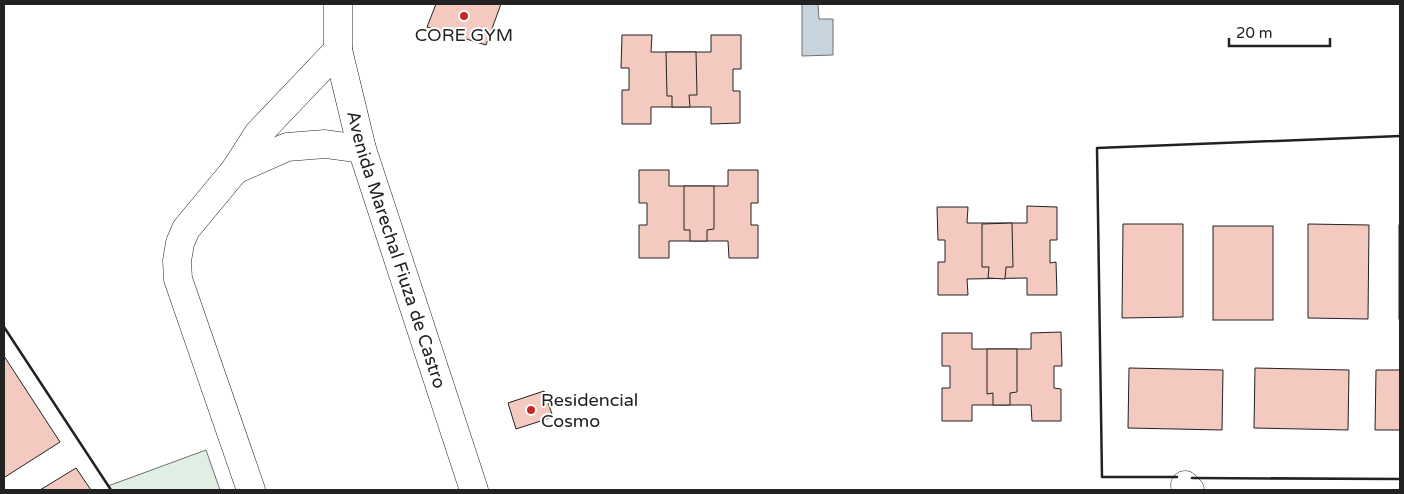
<svg xmlns="http://www.w3.org/2000/svg" width="1404" height="494" font-family="'Varela Round',sans-serif">
	<style>
		.green { fill: #e0efe3; stroke: #6f6f6f }
		.water { fill: #c7d3dd; stroke: #6f6f6f }
		.building { fill: #f3c9c0; stroke: #222 }
		.lines { fill: none; stroke-linecap: round; stroke-linejoin: round }
		.street-casing { stroke: #222; stroke-width: 29 }
		.secondary-casing { stroke: #222; stroke-width: 29 }
		.street { stroke: #fff; stroke-width: 28 }
		.secondary { stroke: #fff; stroke-width: 28 }
		.wall { stroke: #222; stroke-width: 2.5 }
		.poi-dot { fill: #c62828; stroke: #fff; stroke-width: 2 }
		.labels { text-anchor: middle; stroke-width: 4; stroke-linejoin: round; paint-order: stroke }
		.poi-label { font-size: 18px; fill: #222; stroke: #fff }
		.street-label { font-size: 18px; fill: #222; stroke: #fff }
	</style>
	<rect width="100%" height="100%" fill="#fff"/>
	<polygon class="green" points="206,450 220,490 111,490 108,486"/>
	<polygon class="water" points="802,4 818,4 819,19 833,19 833,55 802,56"/>
	<g class="building">
		<polygon points="436,4 501,4 486,45 427,27"/>
		<polygon points="622,35 652,35 651,52 711,52 711,35 741,35 741,69 733,69 733,91 740,91 740,123 711,124 711,107 651,107 651,124 622,124 622,90 629,90 629,68 621,68"/>
		<polygon points="666,52 696,52 697,95 689,95 690,107 672,107 672,96 667,96"/>
		<polygon points="639,170 669,170 669,186 728,186 728,170 758,170 758,203 751,203 751,225 758,225 758,258 729,258 728,241 669,241 669,258 639,258 639,225 647,225 647,203 639,203"/>
		<polygon points="684,186 714,186 714,229 707,230 707,241 690,241 690,230 684,230"/>
		<polygon points="1027,206 1057,207 1057,240 1050,240 1050,263 1056,262 1057,295 1027,295 1027,278 967,279 968,295 938,295 938,262 945,262 945,240 938,240 937,207 968,207 967,223 1027,223"/>
		<polygon points="1012,223 1013,267 1006,267 1005,279 988,278 989,267 982,267 982,224"/>
		<polygon points="1123,224 1183,224 1183,317 1122,318"/>
		<polygon points="1308,224 1369,225 1368,319 1308,318"/>
		<rect x="1399" y="225" width="1" height="94"/>
		<rect x="1213" y="226" width="60" height="94"/>
		<polygon points="1061,332 1062,366 1054,366 1054,388 1061,389 1061,421 1032,421 1031,405 972,405 972,421 942,421 942,388 950,388 950,366 942,366 942,333 972,333 972,349 1031,349 1031,333"/>
		<polygon points="987,349 1017,349 1017,392 1010,393 1010,405 993,405 993,393 987,394"/>
		<polygon points="4,356 60,442 5,477 4,475"/>
		<polygon points="1129,368 1223,370 1222,430 1128,428"/>
		<polygon points="1255,368 1349,370 1348,430 1254,428"/>
		<polygon points="1376,370 1400,370 1400,430 1375,430"/>
		<polygon points="544,391 553,417 516,429 508,403"/>
		<polygon points="76,468 91,490 40,490"/>
	</g>
	<g class="lines">
		<g class="street-casing">
			<g id="street">
				<polyline points="235,170 287,147 325,144 362,149"/>
				<polyline points="1185,485 1190,490"/>
				<polyline points="251,490 178,279 177,261 180,243 186,229 235,170 258,134 338,50"/>
			</g>
		</g>
		<g class="secondary-casing">
			<g id="secondary">
				<path id="s1" d="M338,4V50L362,149L474,490"/>
			</g>
		</g>
		<use href="#street" class="street"/>
		<use href="#secondary" class="secondary"/>
		<g class="wall">
			<polyline points="4,327 111,490"/>
			<polyline points="1177,477 1102,477 1097,148 1400,136"/>
			<polyline points="1192,478 1400,479"/>
		</g>
	</g>
	<g class="poi-dot">
		<circle cx="464" cy="16" r="5"/>
		<circle cx="531" cy="410" r="5"/>
	</g>
	<g class="labels">
		<g class="poi-label">
			<text x="464" y="41">CORE GYM</text>
			<text x="541" y="406" text-anchor="start">Residencial<tspan x="541" dy="21">Cosmo</tspan></text>
		</g>
		<g class="street-label">
			<text dy="6" stroke="none"><textPath href="#s1" startOffset="254">Avenida Marechal Fiuza de Castro</textPath></text>
		</g>
	</g>
	<rect width="1404" height="494" fill="none" stroke="#222222" stroke-width="10"/>
	<path d="M1229 38v8h101v-8" fill="none" stroke="#222222" stroke-width="2.5"/>
	<text x="1236" y="38" font-size="15" fill="#222222" stroke="#ffffff" stroke-width="4" paint-order="stroke">20 m</text>
</svg>
